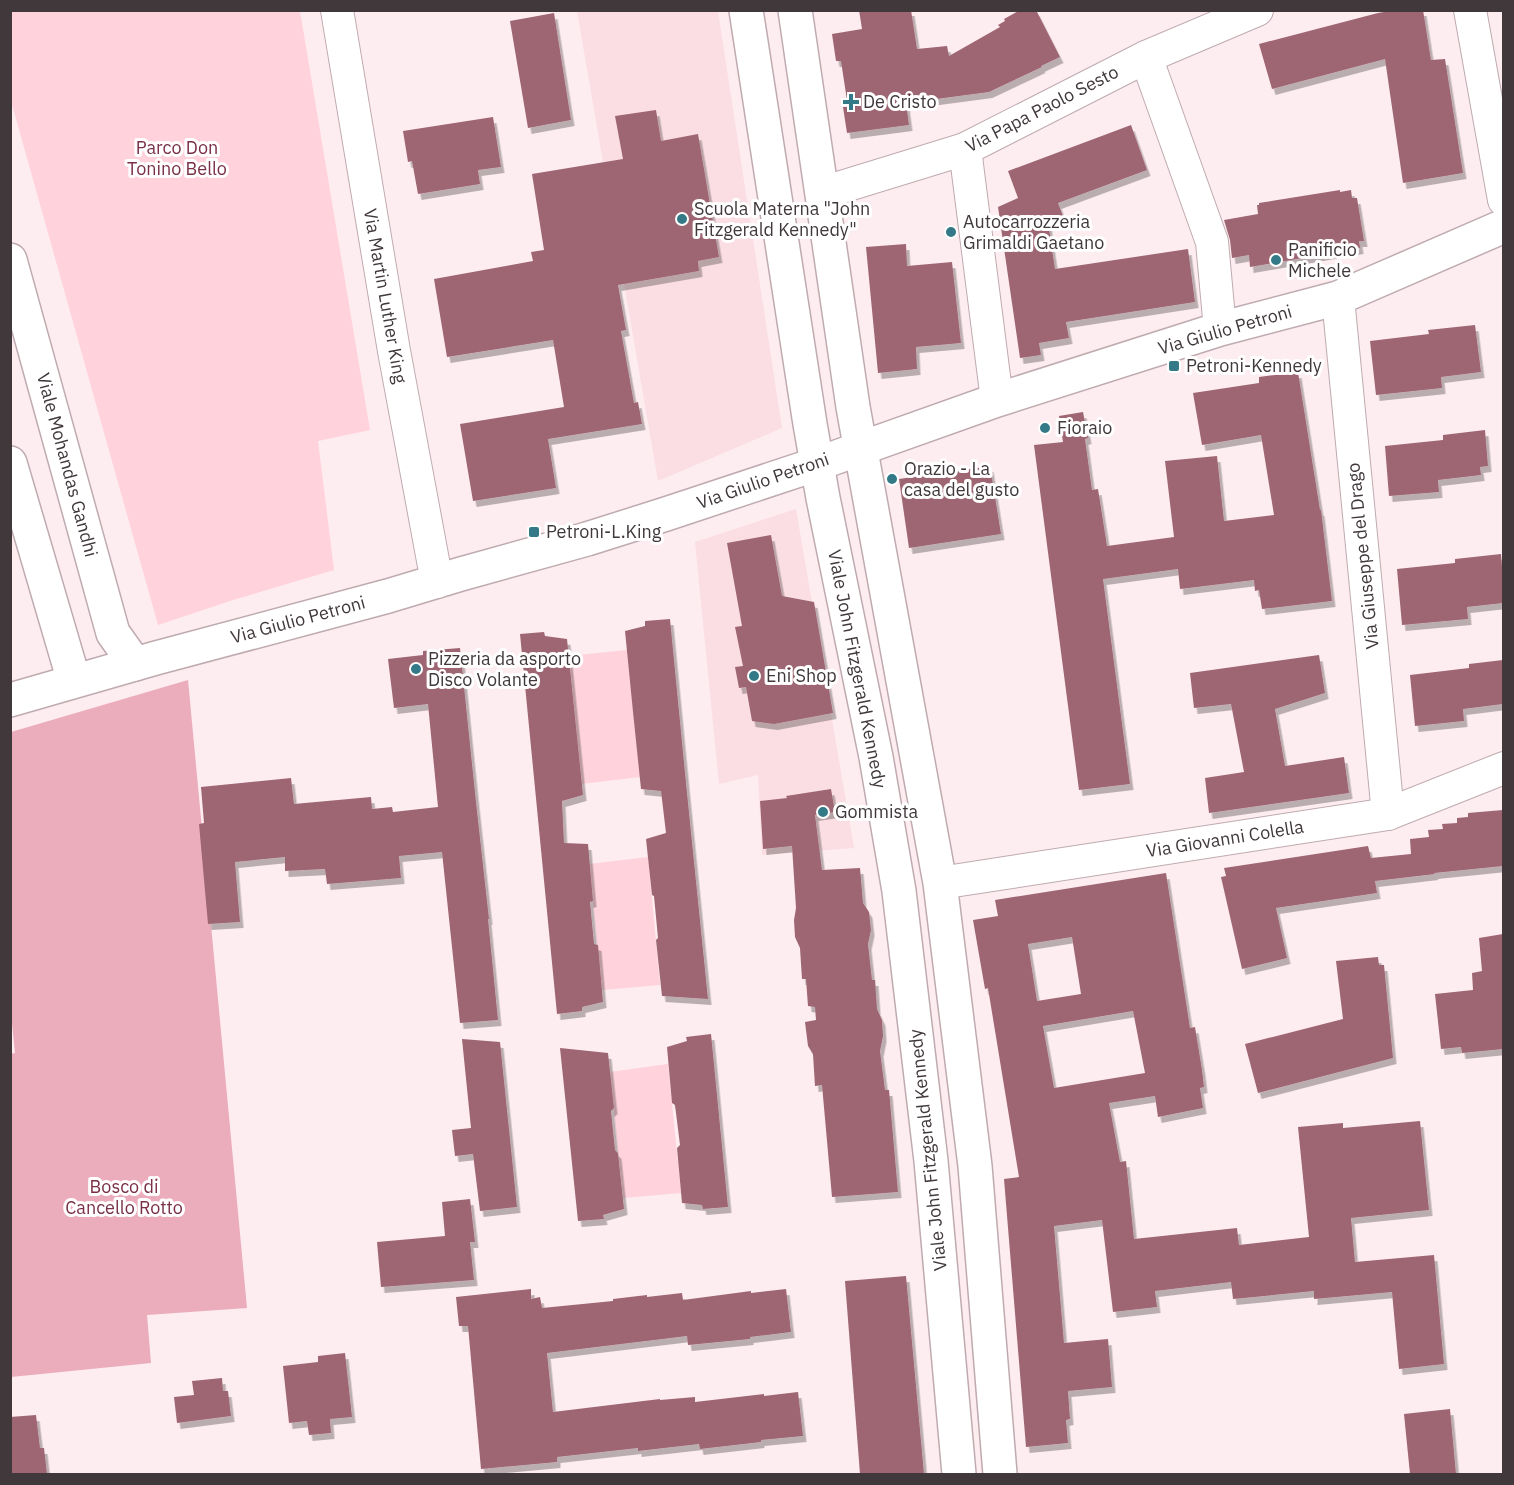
<svg xmlns="http://www.w3.org/2000/svg" width="1514" height="1485" font-family="'IBM Plex Sans',sans-serif">
	<style>
		.built { fill: #fbdee4 }
		.green { fill: #ffd2dc }
		.forest { fill: #ebadbb }
		.building { fill: #9e6673; fill-rule: evenodd; filter: url(#shadow) }
		.lines { fill: none; stroke-linecap: round; stroke-linejoin: round }
		.minor-casing { stroke: #bfabaf; stroke-width: 34 }
		.tertiary-casing { stroke: #bfabaf; stroke-width: 36 }
		.secondary-casing { stroke: #bfabaf; stroke-width: 36 }
		.minor { stroke: #fff; stroke-width: 32 }
		.tertiary { stroke: #fff; stroke-width: 33 }
		.secondary { stroke: #fff; stroke-width: 33 }
		.poi-dot { fill: #347987; stroke: #fff; stroke-width: 2 }
		.labels { text-anchor: middle; stroke-width: 6; stroke-linejoin: round; paint-order: stroke }
		.poi-label { font-size: 18px; fill: #40383a; stroke: #fff; text-anchor: start }
		.street-label { font-size: 18px; fill: #40383a; stroke: #fff }
		.park-label { font-size: 18px; fill: #793046; stroke: #fff }
	</style>
	<defs>
		<filter id="shadow"><feDropShadow dx="3.5" dy="6" stdDeviation="0" flood-color="#0004"/></filter>
	</defs>
	<rect width="100%" height="100%" fill="#fdecf0"/>
	<g class="built">
		<polygon points="577,11 718,11 782,428 658,481"/>
		<polygon points="796,509 854,848 762,855 758,775 719,784 695,542"/>
	</g>
	<g class="green">
		<polygon points="10,11 300,11 370,430 318,441 334,570 233,600 158,625 11,101"/>
		<polygon points="627,650 640,777 581,784 569,656"/>
		<polygon points="648,857 660,985 602,990 589,864"/>
		<polygon points="668,1064 681,1193 623,1198 610,1072"/>
	</g>
	<polygon class="forest" points="188,680 247,1308 147,1315 151,1363 11,1377 10,1054 15,1053 10,1004 11,732"/>
	<g class="building">
		<polygon points="859,10 911,10 917,49 947,46 949,56 1000,27 998,25 1005,21 1004,19 1020,10 1036,10 1060,57 1041,66 1042,67 989,92 906,103 909,125 847,133 843,107 848,107 841,61 836,61 832,34 862,29"/>
		<polygon points="1396,10 1423,10 1431,60 1445,59 1463,173 1403,183 1385,59 1272,89 1259,44 1378,13"/>
		<polygon points="554,13 571,120 528,128 510,21"/>
		<polygon points="656,110 661,141 698,134 719,257 698,261 699,271 618,285 626,330 621,331 634,403 638,402 642,424 548,439 556,488 473,501 460,424 564,407 553,340 447,357 434,279 533,261 531,252 544,250 532,174 623,159 615,116"/>
		<polygon points="493,117 501,167 478,170 480,184 418,194 412,161 408,162 403,131"/>
		<polygon points="1131,125 1147,170 1058,203 1063,216 1048,222 1055,269 1188,249 1195,302 1066,322 1069,338 1039,343 1041,355 1020,358 998,207 1018,198 1008,171"/>
		<polygon points="1340,190 1340,192 1351,190 1352,198 1357,198 1364,241 1359,241 1360,248 1250,267 1249,255 1232,258 1230,240 1224,220 1258,214 1257,205 1259,205 1259,203"/>
		<polygon points="906,244 907,266 952,262 961,343 916,347 917,369 878,373 866,247"/>
		<polygon points="1475,325 1481,372 1441,377 1442,388 1376,395 1370,341 1429,334 1428,330"/>
		<polygon points="1298,372 1320,510 1321,510 1332,601 1262,609 1259,590 1255,591 1254,580 1180,589 1178,569 1103,579 1130,784 1079,790 1034,445 1063,442 1059,416 1083,412 1088,438 1085,439 1092,490 1098,489 1107,546 1174,537 1165,461 1217,456 1224,521 1274,515 1261,435 1202,445 1193,393 1259,383 1259,377"/>
		<polygon points="1485,430 1488,466 1480,467 1481,475 1438,480 1439,492 1389,496 1385,446 1443,440 1443,435"/>
		<polygon points="990,466 1001,534 909,548 899,479"/>
		<polygon points="771,535 782,596 814,602 833,713 774,724 752,721 746,687 739,688 735,667 743,666 735,627 742,626 727,543"/>
		<polygon points="1501,554 1503,580 1503,603 1467,607 1468,619 1402,625 1397,569 1455,563 1455,559"/>
		<polygon points="670,619 687,793 708,999 662,996 656,940 658,938 654,896 652,895 646,839 666,833 661,791 641,789 633,712 625,631 645,626 645,621"/>
		<polygon points="544,632 545,636 567,639 583,795 562,801 564,843 588,844 593,901 590,902 594,944 598,945 603,1002 582,1007 582,1011 557,1014 520,634"/>
		<polygon points="460,648 476,802 489,919 488,919 498,1020 460,1023 442,852 399,856 401,878 327,884 325,869 285,871 285,857 235,862 240,922 208,924 199,824 204,823 201,787 291,778 294,804 371,797 372,809 392,807 393,812 438,807 428,704 394,708 388,659 423,655 423,651"/>
		<polygon points="1319,655 1325,693 1275,709 1285,766 1344,757 1349,793 1209,813 1205,778 1244,772 1231,704 1194,708 1190,673"/>
		<polygon points="1503,660 1503,704 1463,709 1464,721 1415,726 1410,675 1469,668 1469,664"/>
		<polygon points="831,789 835,812 815,815 822,870 860,868 863,903 869,912 871,930 868,944 872,980 875,980 877,1009 882,1020 883,1036 880,1051 885,1090 889,1090 898,1192 832,1197 822,1085 815,1086 813,1054 808,1046 805,1022 816,1020 815,1007 808,1006 806,979 802,979 800,948 795,937 794,920 796,908 792,846 763,849 760,801 787,798 786,796"/>
		<polygon points="1503,810 1503,866 1434,873 1435,874 1375,881 1377,893 1276,908 1287,958 1242,969 1221,877 1226,876 1224,868 1368,846 1371,858 1411,854 1410,839 1429,837 1428,830 1443,829 1442,824 1457,823 1457,818 1468,817 1468,813"/>
		<path d="M1166,873L1190,1028L1195,1027L1202,1070L1204,1087L1200,1088L1203,1108L1158,1117L1155,1096L1109,1103L1120,1162L1126,1161L1134,1239L1237,1228L1239,1245L1309,1237L1298,1127L1343,1123V1128L1420,1121L1429,1210L1351,1218L1355,1262L1434,1255L1444,1364L1399,1369L1392,1292L1314,1299V1291L1233,1299L1231,1282L1155,1291L1157,1307L1113,1312L1102,1220L1054,1226L1064,1343L1108,1339L1112,1387L1068,1391L1070,1419L1066,1420L1068,1443L1026,1447L1004,1179L1019,1177L988,988L985,989L973,920L998,916L995,900ZM1072,937L1081,994L1037,1001L1028,944ZM1133,1011L1145,1073L1054,1088L1043,1026Z"/>
		<polygon points="1503,934 1503,1049 1462,1053 1461,1047 1441,1049 1435,994 1473,990 1472,973 1482,971 1479,938"/>
		<polygon points="1378,957 1379,965 1384,965 1393,1058 1258,1093 1245,1044 1343,1019 1336,961"/>
		<polygon points="711,1034 728,1207 703,1209 702,1205 682,1203 677,1148 680,1145 675,1105 672,1103 667,1047 687,1041 686,1037"/>
		<polygon points="462,1039 500,1042 517,1207 480,1211 473,1154 455,1156 452,1130 471,1128"/>
		<polygon points="560,1048 608,1053 614,1108 611,1111 615,1150 618,1153 624,1209 603,1215 604,1219 578,1221"/>
		<polygon points="470,1199 475,1242 470,1242 474,1280 381,1287 377,1242 445,1236 442,1202"/>
		<polygon points="906,1276 924,1474 860,1474 845,1281"/>
		<polygon points="531,1289 531,1299 540,1297 542,1308 613,1301 613,1299 647,1295 647,1297 682,1293 683,1300 751,1291 751,1293 786,1289 791,1332 750,1337 750,1339 688,1345 687,1336 547,1353 553,1412 660,1399 660,1400 695,1397 695,1402 764,1394 764,1396 798,1392 803,1436 761,1440 761,1442 700,1449 699,1444 638,1451 638,1448 557,1457 557,1462 481,1469 468,1326 459,1326 456,1297"/>
		<polygon points="345,1353 352,1417 330,1419 331,1433 309,1435 307,1421 289,1423 283,1366 318,1362 318,1356"/>
		<polygon points="222,1378 223,1391 228,1391 231,1416 177,1423 174,1397 194,1395 192,1381"/>
		<polygon points="1450,1409 1456,1474 1410,1474 1404,1414"/>
		<polygon points="36,1415 40,1448 44,1448 47,1474 10,1474 10,1417"/>
	</g>
	<g class="lines">
		<g class="minor-casing">
			<g id="minor">
				<polyline points="337,10 394,351 437,582"/>
				<polyline points="1470,10 1504,200"/>
				<polyline points="1146,57 1212,242 1220,329"/>
				<polyline points="965,149 997,400"/>
				<polyline points="822,193 965,149 1146,57 1257,10"/>
				<polyline points="1338,298 1388,814"/>
				<polyline points="940,883 1388,814 1504,768"/>
			</g>
		</g>
		<g class="tertiary-casing">
			<polyline id="tertiary" points="10,700 156,658 388,596 461,574 587,539 666,514 817,464 997,400 1220,329 1338,298 1504,226"/>
		</g>
		<g class="secondary-casing">
			<g id="secondary">
				<polyline points="746,10 810,424 823,498 876,757 899,891 931,1161 959,1474"/>
				<polyline points="795,10 853,407 940,883 975,1166 1000,1474"/>
				<polyline points="10,260 113,633 135,664"/>
				<polyline points="10,463 74,681"/>
			</g>
		</g>
		<use href="#minor" class="minor"/>
		<use href="#tertiary" class="tertiary"/>
		<use href="#secondary" class="secondary"/>
	</g>
	<g class="poi-dot">
		<path d="M848 93h6v6h6v6h-6v6h-6v-6h-6v-6h6z"/>
		<circle cx="682" cy="219" r="6"/>
		<circle cx="951" cy="232" r="6"/>
		<circle cx="1276" cy="260" r="6"/>
		<rect x="1168" y="360" width="12" height="12" rx="3"/>
		<circle cx="1045" cy="428" r="6"/>
		<circle cx="892" cy="479" r="6"/>
		<rect x="528" y="526" width="12" height="12" rx="3"/>
		<circle cx="416" cy="669" r="6"/>
		<circle cx="754" cy="676" r="6"/>
		<circle cx="823" cy="812" r="6"/>
	</g>
	<g class="labels">
		<g class="poi-label">
			<text x="863" y="108">De Cristo</text>
			<text x="694" y="215">Scuola Materna "John<tspan x="694" dy="21">Fitzgerald Kennedy"</tspan></text>
			<text x="963" y="228">Autocarrozzeria<tspan x="963" dy="21">Grimaldi Gaetano</tspan></text>
			<text x="1288" y="256">Panificio<tspan x="1288" dy="21">Michele</tspan></text>
			<text x="1186" y="372">Petroni-Kennedy</text>
			<text x="1057" y="434">Fioraio</text>
			<text x="904" y="475">Orazio - La<tspan x="904" dy="21">casa del gusto</tspan></text>
			<text x="546" y="538">Petroni-L.King</text>
			<text x="428" y="665">Pizzeria da asporto<tspan x="428" dy="21">Disco Volante</tspan></text>
			<text x="766" y="682">Eni Shop</text>
			<text x="835" y="818">Gommista</text>
		</g>
		<g class="street-label">
			<text transform="translate(1042 109) rotate(-27)" y="6">Via Papa Paolo Sesto</text>
			<text transform="translate(385 296) rotate(80)" y="6">Via Martin Luther King</text>
			<text transform="translate(1225 330) rotate(-16)" y="6">Via Giulio Petroni</text>
			<text transform="translate(67 465) rotate(75)" y="6">Viale Mohandas Gandhi</text>
			<text transform="translate(763 481) rotate(-19)" y="6">Via Giulio Petroni</text>
			<text transform="translate(1363 556) rotate(-96)" y="6">Via Giuseppe del Drago</text>
			<text transform="translate(298 620) rotate(-15)" y="6">Via Giulio Petroni</text>
			<text transform="translate(857 669) rotate(79)" y="6">Viale John Fitzgerald Kennedy</text>
			<text transform="translate(1225 839) rotate(-9)" y="6">Via Giovanni Colella</text>
			<text transform="translate(928 1150) rotate(-96)" y="6">Viale John Fitzgerald Kennedy</text>
		</g>
		<g class="park-label">
			<text x="177" y="154">Parco Don<tspan x="177" dy="21">Tonino Bello</tspan></text>
			<text x="124" y="1193">Bosco di<tspan x="124" dy="21">Cancello Rotto</tspan></text>
		</g>
	</g>
	<rect width="1514" height="1485" fill="none" stroke="#40383a" stroke-width="24"/>
</svg>
